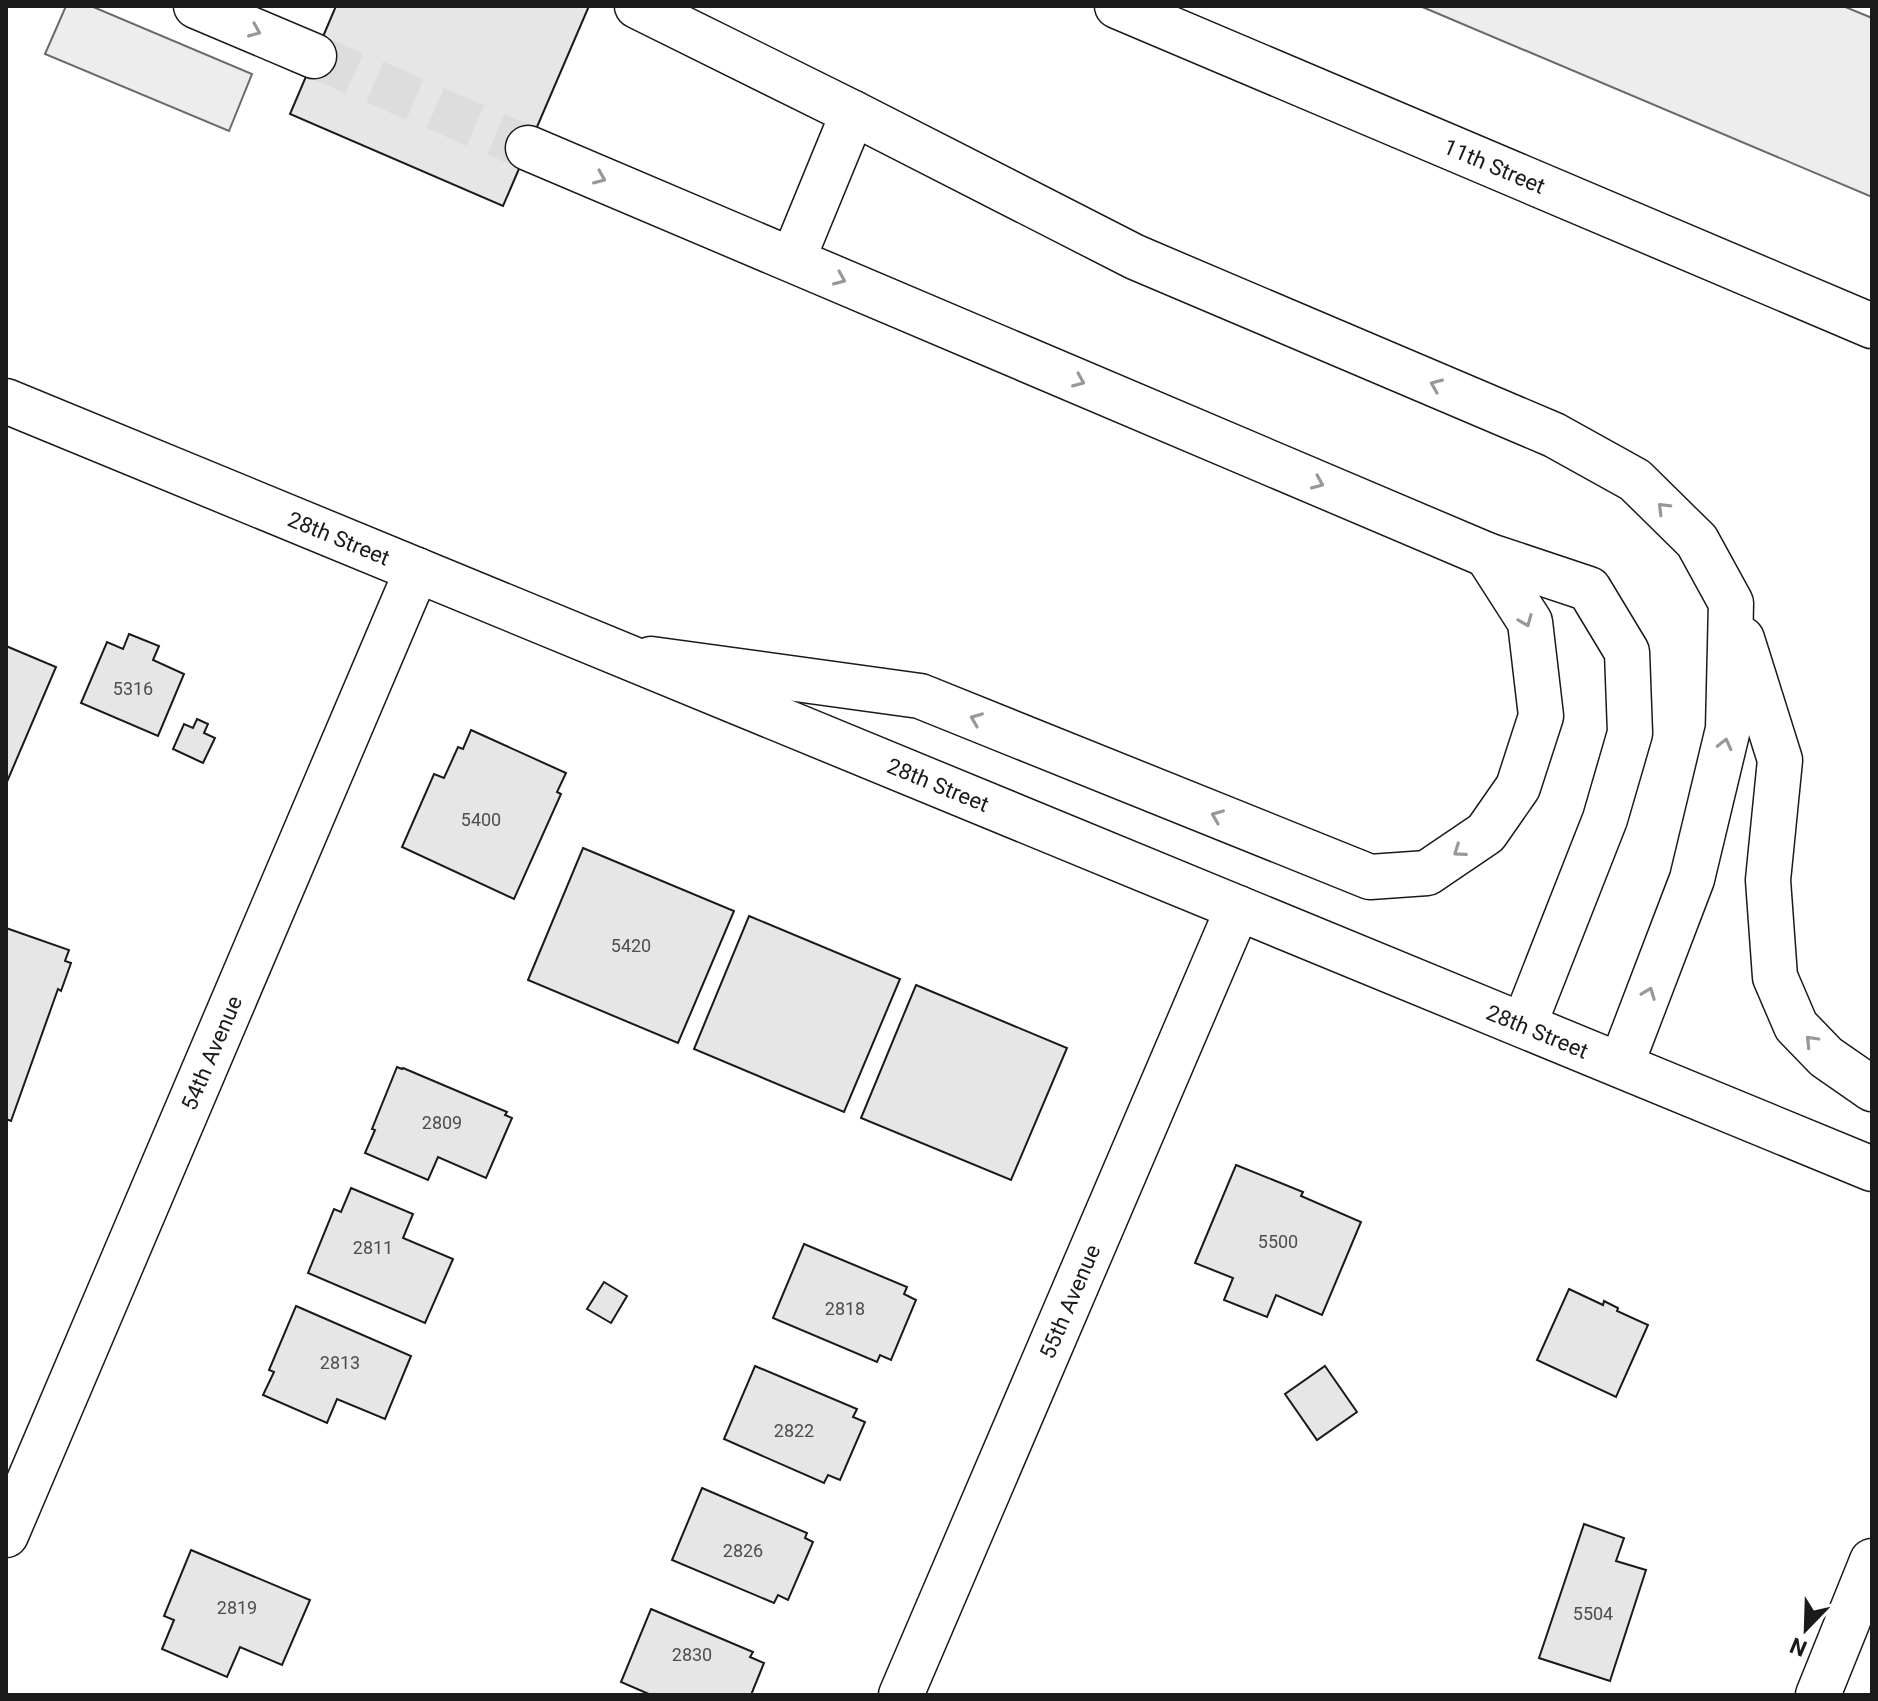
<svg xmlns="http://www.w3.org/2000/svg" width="1878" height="1701" font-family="Roboto,sans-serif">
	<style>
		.parking { fill: #ededed; stroke: #6a6a6a; stroke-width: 2 }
		.building { fill: #e6e6e6; stroke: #1a1a1a; stroke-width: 2 }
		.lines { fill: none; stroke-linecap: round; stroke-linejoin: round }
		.street-tunnel { stroke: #ddd; stroke-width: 44; stroke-dasharray: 44 22; stroke-linecap: butt }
		.street-casing { stroke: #1a1a1a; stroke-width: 47 }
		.secondary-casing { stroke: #1a1a1a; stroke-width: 47 }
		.street { stroke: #fff; stroke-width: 44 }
		.secondary { stroke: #fff; stroke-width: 44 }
		.oneway { stroke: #989898 }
		.labels { text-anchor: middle; stroke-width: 6; stroke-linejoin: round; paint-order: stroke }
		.number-label { font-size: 18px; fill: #4d4d4d }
		.street-label { font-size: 22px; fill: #1a1a1a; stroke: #fff }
	</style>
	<rect width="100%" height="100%" fill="#fff"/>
	<g class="parking">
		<polygon points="66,6 91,6 252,74 229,131 45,54"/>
		<polygon points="1420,6 1843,6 1872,18 1872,197"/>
	</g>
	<g class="building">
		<polygon points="336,6 589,6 503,206 290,114"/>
		<polygon points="129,634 159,646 153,660 184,674 158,736 81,703 107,642 123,649"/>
		<polygon points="6,646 56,667 6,784"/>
		<polygon points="197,719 208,724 204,733 215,738 203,763 173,749 184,724 193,728"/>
		<polygon points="471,730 566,773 557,792 561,794 514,899 402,847 434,774 444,778 458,747 463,749"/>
		<polygon points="583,848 734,911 678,1043 528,980"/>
		<polygon points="749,916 900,979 844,1112 694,1049"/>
		<polygon points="6,928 69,950 65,961 71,963 61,991 58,989 11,1121 6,1119"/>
		<polygon points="916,985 1067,1048 1011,1180 861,1118"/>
		<polygon points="397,1067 402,1069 403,1068 507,1112 505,1115 512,1118 486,1178 438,1157 428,1180 365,1153 375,1130 372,1129"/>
		<polygon points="1236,1165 1303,1192 1301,1196 1361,1222 1322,1315 1276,1295 1267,1317 1224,1300 1233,1278 1195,1263"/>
		<polygon points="351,1188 413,1214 403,1238 453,1259 425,1323 308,1273 334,1209 341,1212"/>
		<polygon points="804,1244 907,1287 904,1294 916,1300 891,1360 880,1355 877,1362 773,1318"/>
		<polygon points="604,1282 627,1296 611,1323 587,1309"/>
		<polygon points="1569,1289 1603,1305 1604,1301 1618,1308 1617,1311 1648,1325 1616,1397 1537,1360"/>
		<polygon points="296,1306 411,1356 385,1419 337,1399 327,1423 263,1395 274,1372 269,1370"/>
		<polygon points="755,1366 857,1409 853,1417 865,1422 840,1480 828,1475 824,1483 724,1439"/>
		<polygon points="1325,1366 1357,1412 1317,1440 1285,1394"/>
		<polygon points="702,1488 807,1533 805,1538 813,1542 788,1600 778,1595 774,1603 672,1560"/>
		<polygon points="1584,1524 1624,1538 1616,1561 1646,1570 1610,1681 1539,1658"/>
		<polygon points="191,1550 310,1600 282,1665 240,1647 227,1677 162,1649 174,1620 164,1616"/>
		<polygon points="651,1609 753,1652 750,1657 764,1663 751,1695 651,1695 621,1682"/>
	</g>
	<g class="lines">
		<polyline class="street-tunnel" points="314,56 528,148"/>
		<g class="street-casing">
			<g id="street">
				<polyline points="196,6 314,56"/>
				<polyline points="637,6 853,113 1135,257 1554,435 1635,480 1697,541 1731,603 1728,729 1692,879 1621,1065"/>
				<path id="s1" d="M1117,6L1872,326"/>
				<polyline points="528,148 1487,555 1589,589 1627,652 1630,733 1605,819 1524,1025"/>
				<polyline points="793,259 853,113"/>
				<polyline points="1742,639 1780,760 1768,880 1775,977 1796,1026 1826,1057 1872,1089"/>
				<polyline points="651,659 920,696 1370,877 1427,873 1486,833 1518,787 1541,716 1530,622 1487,555"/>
				<path id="s2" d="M6,1535L417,570"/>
				<path id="s3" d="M901,1695L1238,908"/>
				<polyline points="1818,1695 1872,1561"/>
			</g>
		</g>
		<g class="secondary-casing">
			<g id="secondary">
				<path id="s4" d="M6,401L1872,1169"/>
			</g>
		</g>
		<use href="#street" class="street"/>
		<use href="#secondary" class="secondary"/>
	</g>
	<defs><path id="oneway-chevron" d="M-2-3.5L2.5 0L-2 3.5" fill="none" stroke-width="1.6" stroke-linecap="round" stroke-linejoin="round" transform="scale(2)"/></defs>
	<g class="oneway">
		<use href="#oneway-chevron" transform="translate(255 31) rotate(23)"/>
		<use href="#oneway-chevron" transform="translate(600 178) rotate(23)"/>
		<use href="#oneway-chevron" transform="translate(840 279) rotate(23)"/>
		<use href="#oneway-chevron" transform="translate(1079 381) rotate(23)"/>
		<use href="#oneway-chevron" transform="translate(1436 385) rotate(-157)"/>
		<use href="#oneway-chevron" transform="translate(1318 483) rotate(23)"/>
		<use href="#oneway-chevron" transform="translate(1663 508) rotate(-135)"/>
		<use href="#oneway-chevron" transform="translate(1526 621) rotate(68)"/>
		<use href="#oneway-chevron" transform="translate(976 719) rotate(-158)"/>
		<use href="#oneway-chevron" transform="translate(1725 744) rotate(-76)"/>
		<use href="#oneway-chevron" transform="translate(1217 816) rotate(-158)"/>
		<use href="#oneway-chevron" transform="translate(1459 851) rotate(145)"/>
		<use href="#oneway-chevron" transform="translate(1649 993) rotate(-69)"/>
		<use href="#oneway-chevron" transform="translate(1811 1041) rotate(-134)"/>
	</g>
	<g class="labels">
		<g class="number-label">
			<text x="133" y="695">5316</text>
			<text x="481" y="826">5400</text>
			<text x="631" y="952">5420</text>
			<text x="442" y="1129">2809</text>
			<text x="1278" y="1248">5500</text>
			<text x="373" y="1254">2811</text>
			<text x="845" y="1315">2818</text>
			<text x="340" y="1369">2813</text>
			<text x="794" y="1437">2822</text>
			<text x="743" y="1557">2826</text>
			<text x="237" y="1614">2819</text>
			<text x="1593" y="1620">5504</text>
			<text x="692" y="1661">2830</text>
		</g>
		<g class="street-label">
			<text dy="8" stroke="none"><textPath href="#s1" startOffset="410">11th Street</textPath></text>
			<text dy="8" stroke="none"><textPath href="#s4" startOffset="360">28th Street</textPath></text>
			<text dy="8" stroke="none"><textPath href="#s4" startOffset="1008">28th Street</textPath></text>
			<text dy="8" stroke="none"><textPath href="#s4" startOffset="1656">28th Street</textPath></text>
			<text dy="8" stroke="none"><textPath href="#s2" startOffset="524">54th Avenue</textPath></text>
			<text dy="8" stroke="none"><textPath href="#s3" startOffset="428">55th Avenue</textPath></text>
		</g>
	</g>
	<rect width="1878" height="1701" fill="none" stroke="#1a1a1a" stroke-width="16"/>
	<g transform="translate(1806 1629) rotate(203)" stroke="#ffffff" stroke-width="6" paint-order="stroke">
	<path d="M0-6L14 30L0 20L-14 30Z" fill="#1a1a1a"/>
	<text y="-12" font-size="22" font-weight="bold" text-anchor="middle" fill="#1a1a1a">N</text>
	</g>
</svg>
